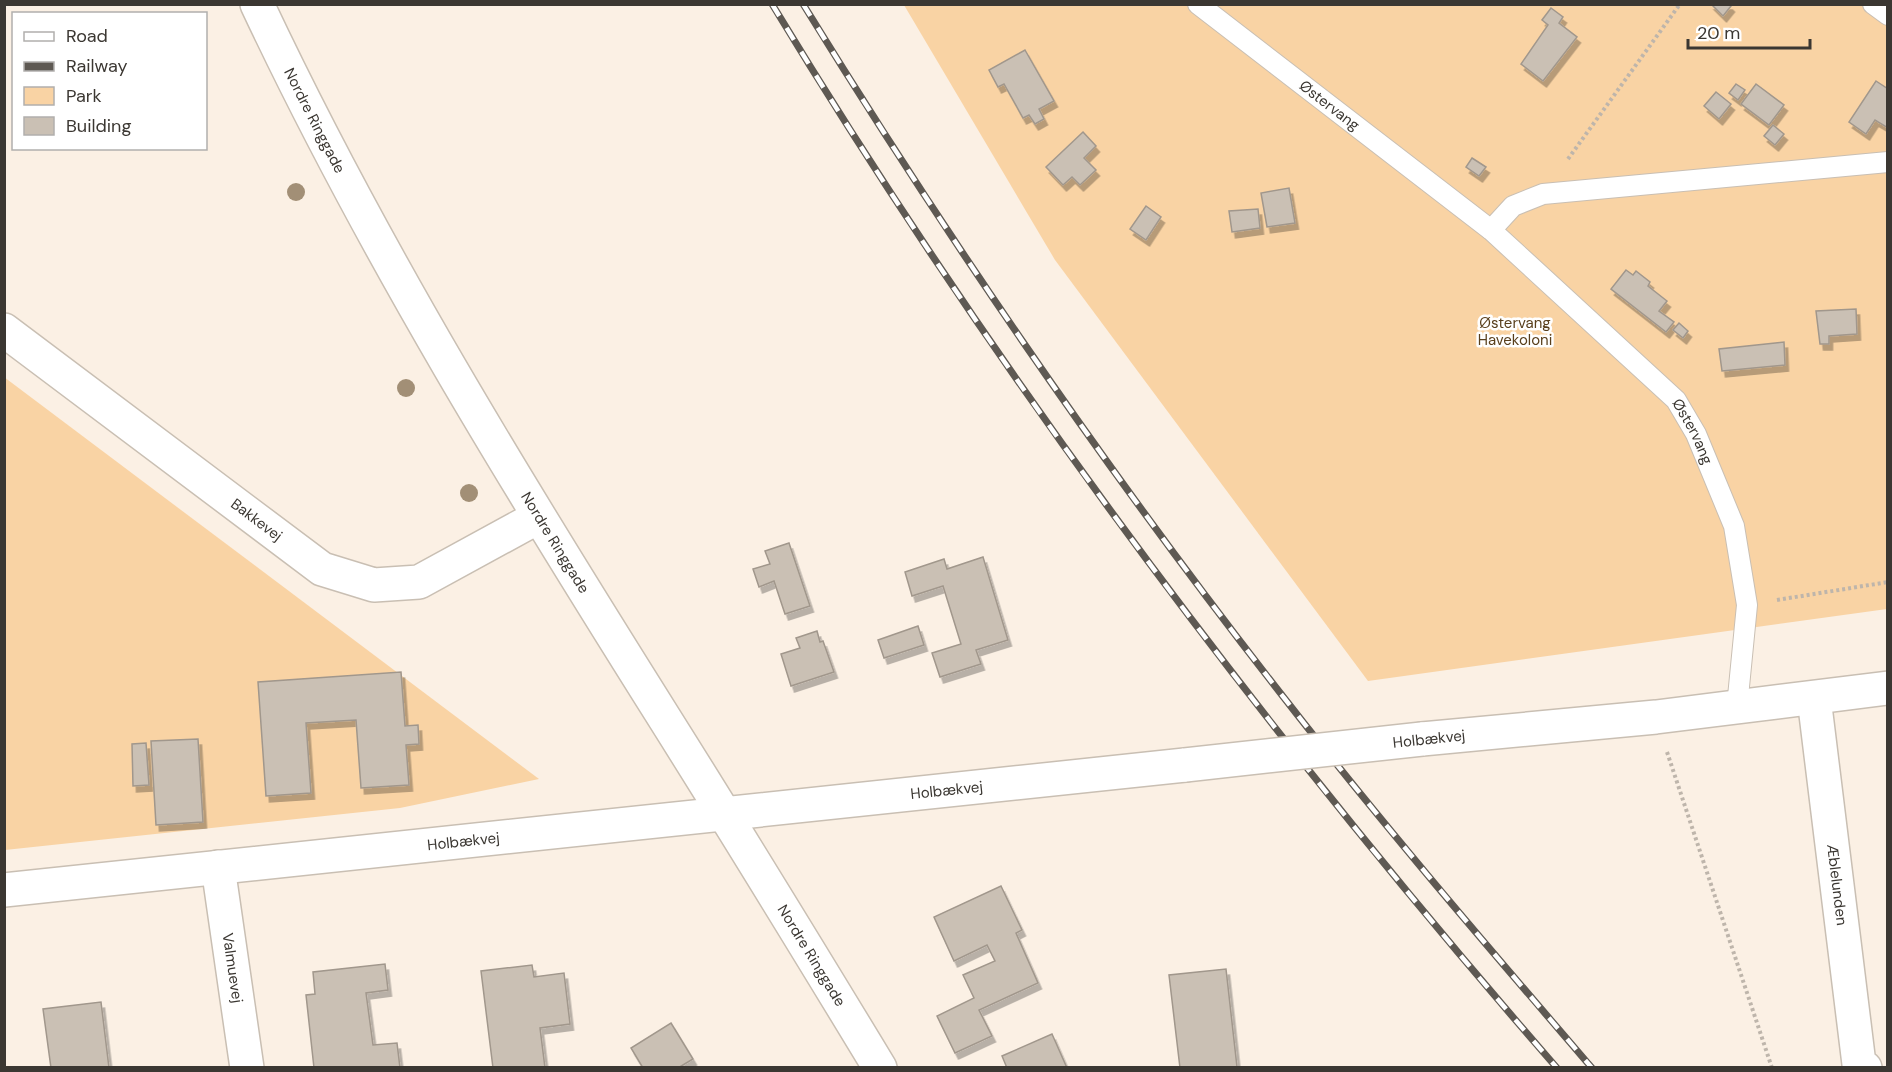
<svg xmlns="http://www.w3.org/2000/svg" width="1892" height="1072" font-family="'DM Sans',sans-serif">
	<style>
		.green { fill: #f9d3a4 }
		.building { fill: #cac0b4; stroke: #a1978c; stroke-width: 1.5; filter: url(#shadow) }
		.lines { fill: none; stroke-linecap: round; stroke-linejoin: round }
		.lane-casing { stroke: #c9bfb3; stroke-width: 22 }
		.street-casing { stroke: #c9bfb3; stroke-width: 36 }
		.secondary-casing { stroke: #c9bfb3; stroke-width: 36 }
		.path { stroke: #beb5ab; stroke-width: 4; stroke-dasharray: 3 3; stroke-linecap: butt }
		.lane { stroke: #fff; stroke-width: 20 }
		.street { stroke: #fff; stroke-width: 33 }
		.secondary { stroke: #fff; stroke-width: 33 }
		.rail-casing { stroke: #5e5953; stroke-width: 7 }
		.rail { stroke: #fff; stroke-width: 4.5; stroke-dasharray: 14; stroke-linecap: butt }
		.secondary-bridge-casing { stroke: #c9bfb3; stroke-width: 36; stroke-linecap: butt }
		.secondary-bridge { stroke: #fff; stroke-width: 33 }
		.tree { fill: #a28f76 }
		.labels { text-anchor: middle; stroke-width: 5; stroke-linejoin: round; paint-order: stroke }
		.street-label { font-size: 15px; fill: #3b3732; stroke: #fff }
		.park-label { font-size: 15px; fill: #593f1c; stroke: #fff }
	</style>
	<defs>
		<filter id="shadow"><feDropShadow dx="3.5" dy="6" stdDeviation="0" flood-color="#0004"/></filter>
	</defs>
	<rect width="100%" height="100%" fill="#fbf0e4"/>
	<g class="green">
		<polygon points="904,5 1887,5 1887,609 1368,681 1055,260"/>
		<polygon points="4,377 539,779 400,808 5,850"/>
	</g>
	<g class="building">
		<polygon points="1711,4 1729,4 1731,6 1723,16"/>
		<polygon points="1551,8 1563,17 1559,23 1577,37 1543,81 1521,64 1548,25 1542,20"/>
		<polygon points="1025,50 1054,101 1039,109 1044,119 1035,124 1029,115 1023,118 1004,84 998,87 989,70"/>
		<polygon points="1876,81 1888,89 1888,128 1875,120 1866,134 1849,122"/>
		<polygon points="1736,84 1745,90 1738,100 1729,93"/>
		<polygon points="1756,84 1784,105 1769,125 1741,104"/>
		<polygon points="1716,92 1731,104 1719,119 1704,106"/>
		<polygon points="1773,125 1784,134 1775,145 1764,136"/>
		<polygon points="1083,132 1096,146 1084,158 1096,170 1080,185 1072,177 1063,185 1046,167"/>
		<polygon points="1472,158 1486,167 1479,176 1466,167"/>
		<polygon points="1289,188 1295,223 1267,227 1261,193"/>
		<polygon points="1146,206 1161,217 1146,240 1130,229"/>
		<polygon points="1258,209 1260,228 1232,232 1229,211"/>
		<polygon points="1626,270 1633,275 1636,271 1650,282 1648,286 1667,301 1659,311 1674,322 1666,332 1611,289"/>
		<polygon points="1856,309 1857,334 1829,336 1829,344 1820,344 1816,311"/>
		<polygon points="1679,323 1688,331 1683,338 1673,330"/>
		<polygon points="1784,342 1785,365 1722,371 1719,349"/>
		<polygon points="789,543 810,606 785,614 774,581 759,587 753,569 770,564 765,551"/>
		<polygon points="983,557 1008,640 976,650 981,664 940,677 932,653 961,644 943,586 912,596 905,572 944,559 947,569"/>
		<polygon points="918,626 924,645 884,658 878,640"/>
		<polygon points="817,631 820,642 823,641 834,672 791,686 781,654 800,648 796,638"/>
		<polygon points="401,672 405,726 418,725 419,744 406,745 409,785 361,788 356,720 306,723 311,793 266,796 258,682"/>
		<polygon points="198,739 203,822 156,825 151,741"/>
		<polygon points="146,743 149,785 133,786 132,744"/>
		<polygon points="1001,886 1022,930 1016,933 1038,983 979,1010 992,1036 955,1053 937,1016 974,998 963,975 995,961 987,945 954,961 934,917"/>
		<polygon points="385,964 388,990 366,993 373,1045 397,1043 400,1068 314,1068 306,995 315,994 313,972"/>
		<polygon points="532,965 534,977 564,973 570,1024 540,1028 545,1068 493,1068 481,971"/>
		<polygon points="1226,969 1237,1067 1180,1068 1169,975"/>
		<polygon points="101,1002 109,1068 51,1068 43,1009"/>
		<polygon points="671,1023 693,1059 678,1068 643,1068 631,1048"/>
		<polygon points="1052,1034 1067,1068 1007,1068 1002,1056"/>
	</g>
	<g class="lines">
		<g class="lane-casing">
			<g id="lane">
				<path id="s1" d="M1198,4L1491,230L1676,400L1696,434L1734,526L1747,605L1737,707"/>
				<polyline points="1873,4 1888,15"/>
				<polyline points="1491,230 1513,206 1543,194 1888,162"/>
			</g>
		</g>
		<g class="street-casing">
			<g id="street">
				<path id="s2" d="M4,330L322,569L374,585L419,582L538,517"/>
				<path id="s3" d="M1814,698L1859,1064L1865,1068"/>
				<path id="s4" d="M218,867L247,1068"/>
			</g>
		</g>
		<g class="secondary-casing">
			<g id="secondary">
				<path id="s5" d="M257,4C374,253 519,487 665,719C738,835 809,951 880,1068"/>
				<polyline points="1422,739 1656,717 1888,688"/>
				<path id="s6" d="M4,890L1185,765"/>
			</g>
		</g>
		<g class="path">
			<polyline points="1568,159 1680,4"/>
			<polyline points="1777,600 1888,582"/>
			<polyline points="1667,752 1772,1068"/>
		</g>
		<use href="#lane" class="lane"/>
		<use href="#street" class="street"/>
		<use href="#secondary" class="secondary"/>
		<g class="rail-casing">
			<g id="rail">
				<path d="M772,4C1001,382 1267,735 1557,1068"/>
				<path d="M803,4C951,244 1111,477 1285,699C1383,825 1488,947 1592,1068"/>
			</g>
		</g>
		<use href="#rail" class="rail"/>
		<g class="secondary-bridge-casing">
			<polyline id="secondary-bridge" points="1185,765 1422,739"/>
		</g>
		<use href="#secondary-bridge" class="secondary-bridge"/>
	</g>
	<g class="tree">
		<circle cx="296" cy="192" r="9"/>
		<circle cx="406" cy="388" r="9"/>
		<circle cx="469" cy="493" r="9"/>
	</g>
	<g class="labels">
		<g class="street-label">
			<text dy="5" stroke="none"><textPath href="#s1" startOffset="166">Østervang</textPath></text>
			<text dy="5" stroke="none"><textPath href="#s5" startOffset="130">Nordre Ringgade</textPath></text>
			<text dy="5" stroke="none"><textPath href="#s1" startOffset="657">Østervang</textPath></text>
			<text dy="5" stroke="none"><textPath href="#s2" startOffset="316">Bakkevej</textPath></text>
			<text dy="5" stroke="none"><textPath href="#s5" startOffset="616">Nordre Ringgade</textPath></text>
			<text transform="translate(1429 739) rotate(-6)" y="5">Holbækvej</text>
			<text dy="5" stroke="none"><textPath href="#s6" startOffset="948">Holbækvej</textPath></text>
			<text dy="5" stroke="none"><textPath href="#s6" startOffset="462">Holbækvej</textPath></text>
			<text dy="5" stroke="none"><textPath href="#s3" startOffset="188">Æblelunden</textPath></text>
			<text dy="5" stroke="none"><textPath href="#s5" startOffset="1102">Nordre Ringgade</textPath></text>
			<text dy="5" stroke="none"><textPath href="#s4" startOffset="102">Valmuevej</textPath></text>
		</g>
		<g class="park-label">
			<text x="1515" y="328">Østervang<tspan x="1515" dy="17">Havekoloni</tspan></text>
		</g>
	</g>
	<rect width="1892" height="1072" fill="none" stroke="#3b3732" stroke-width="12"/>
	<rect x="12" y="12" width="195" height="138" fill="#ffffff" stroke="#b1afad" stroke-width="1.5"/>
	<rect x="24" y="32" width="30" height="9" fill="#ffffff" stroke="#b1afad" stroke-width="1.5"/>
	<text x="66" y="42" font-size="18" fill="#3b3732">Road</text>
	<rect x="24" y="62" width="30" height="9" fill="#5e5953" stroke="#b1afad" stroke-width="1.5"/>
	<text x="66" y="72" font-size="18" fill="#3b3732">Railway</text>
	<rect x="24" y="87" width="30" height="18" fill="#f9d3a4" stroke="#b1afad" stroke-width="1.5"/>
	<text x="66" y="102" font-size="18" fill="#3b3732">Park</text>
	<rect x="24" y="117" width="30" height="18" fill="#cac0b4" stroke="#b1afad" stroke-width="1.5"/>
	<text x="66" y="132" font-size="18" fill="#3b3732">Building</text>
	<path d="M1688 39v9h122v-9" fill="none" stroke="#3b3732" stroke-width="3"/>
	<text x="1697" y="39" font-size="18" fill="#3b3732" stroke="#ffffff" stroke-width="4.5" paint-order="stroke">20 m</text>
</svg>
